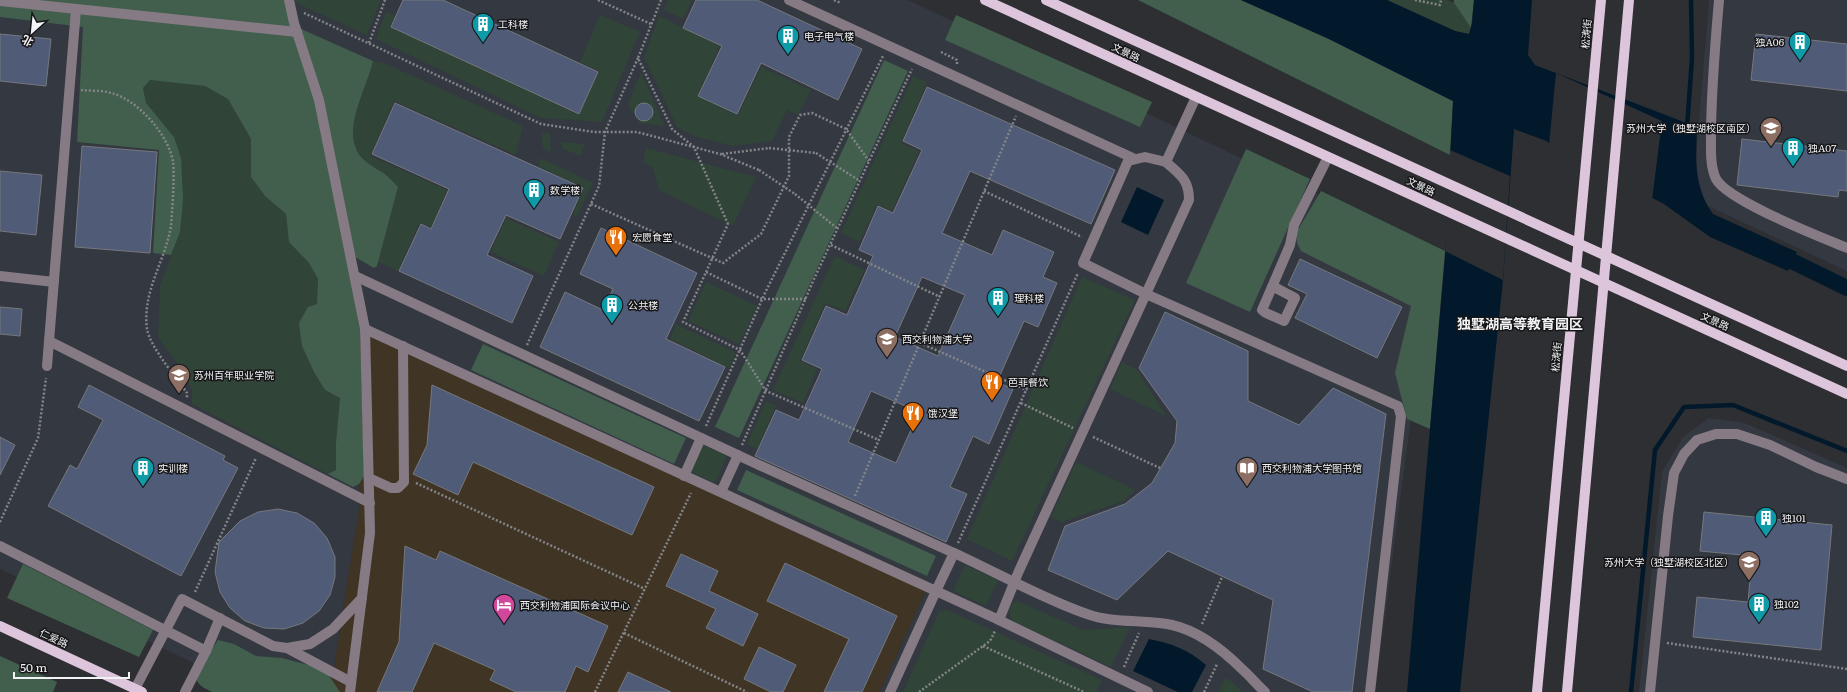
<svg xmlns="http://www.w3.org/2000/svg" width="1847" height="692" font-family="Literata,'Noto Sans SC',serif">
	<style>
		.commercial { fill: #403525 }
		.built { fill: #333841 }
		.green { fill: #314438 }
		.forest { fill: #415f4c }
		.water { fill: #01192b }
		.pier { fill: #2e2f33 }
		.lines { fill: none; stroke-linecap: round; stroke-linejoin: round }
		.stream { stroke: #01192b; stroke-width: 4.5 }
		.canal { stroke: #01192b; stroke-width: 16 }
		.building { fill: #4f5b77; stroke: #76787c; fill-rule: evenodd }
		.path { stroke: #848588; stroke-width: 2.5; stroke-dasharray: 2 2; stroke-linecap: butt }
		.minor { stroke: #867a85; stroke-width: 10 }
		.major { stroke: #ddc5dc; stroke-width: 10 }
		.path-bridge { stroke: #848588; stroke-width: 2.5; stroke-dasharray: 2 2; stroke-linecap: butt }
		.labels { text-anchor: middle; stroke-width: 3; stroke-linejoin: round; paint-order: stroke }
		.poi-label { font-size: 10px; fill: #f2f3f5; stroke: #171719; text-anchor: start }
		.street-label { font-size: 10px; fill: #f2f3f5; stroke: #171719 }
		.district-label { font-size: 14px; font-weight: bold; fill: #f2f3f5; stroke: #171719 }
	</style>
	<rect width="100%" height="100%" fill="#2e2f33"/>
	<polygon class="commercial" points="356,326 690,476 927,589 880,692 330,692 359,508"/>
	<g class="built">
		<polygon points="0,0 908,0 1433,249 1375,692 880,692 927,589 690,476 357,326 359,508 330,692 253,692 0,569"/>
		<polygon points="1709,0 1847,0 1847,271 1706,205 1695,169"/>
		<polygon points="1709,418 1745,423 1847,468 1847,692 1639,692 1662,472 1683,437"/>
	</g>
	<g class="green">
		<polygon points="297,0 381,0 367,35 294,2"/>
		<polygon points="668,0 692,0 683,19 664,10"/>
		<polygon points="1387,0 1447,0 1454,3 1471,28 1469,34 1455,31"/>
		<polygon points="386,11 395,16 390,27 579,115 599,71 580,62 600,15 640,32 602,122 541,118 376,39"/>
		<polygon points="659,16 720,46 697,96 738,116 761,67 811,90 798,115 787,110 772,141 732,146 694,136 677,127 644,57"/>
		<path d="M373,61L384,63L523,126L516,155L394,101L370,156L447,190L431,227L419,223L398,271L378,262L398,187C394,183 390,178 385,174C377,169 369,165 362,158C339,133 367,89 373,61Z"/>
		<polygon points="641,72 665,126 640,123 628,105"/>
		<polygon points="913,76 927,82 901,143 919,151 892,211 877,204 860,242 841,233"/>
		<polygon points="150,80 205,86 228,99 251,139 251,177 265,196 286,214 289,242 309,263 318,279 317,304 302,346 314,372 325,390 340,398 336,443 336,470 328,474 192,404 192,390 182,370 158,337 160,286 180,232 174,137 146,103 143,88"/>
		<polygon points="541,133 550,133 551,153 543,148"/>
		<polygon points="562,142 585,144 580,156 562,148"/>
		<polygon points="646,148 756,177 733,226 659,190 653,168 643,162"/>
		<polygon points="541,158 593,183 577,216 573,214 584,188 538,166"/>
		<polygon points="506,218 559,242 544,276 491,252"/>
		<polygon points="835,256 864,270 845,311 825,303 800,361 817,369 803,403 773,390"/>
		<polygon points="1082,277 1135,300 1012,561 967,539"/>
		<polygon points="706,282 757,306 739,344 688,321"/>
		<polygon points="676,324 736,353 729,368 670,339"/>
		<polygon points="1122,362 1137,370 1166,416 1110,389"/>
		<polygon points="766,401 776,405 757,449 747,444"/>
		<polygon points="703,445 727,456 715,483 691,472"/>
		<polygon points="1076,462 1136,490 1123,501 1062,522 1051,517"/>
		<polygon points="965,565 998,580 986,606 953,591"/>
		<polygon points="1017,601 1084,630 1130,627 1111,667 1012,621 1009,611 1013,603"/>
		<polygon points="947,610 1102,680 1096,692 903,692 939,612"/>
		<polygon points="1226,677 1243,692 1218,692"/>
	</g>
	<g class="forest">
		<path d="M0,0H285L290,24L373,61C367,89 339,133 362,158C369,165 377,169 385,174C390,178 394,183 398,187L377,266L374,268L355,257L356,307L360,330L364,476L359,484L353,487L328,474L336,470V443L340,398L325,390L314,372L302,346L299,323L308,307L317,304L318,279L309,263L289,242L286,214L265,196L251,177V139L228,99L205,86L150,80L143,88L146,103L174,137L181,158L183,199L180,232L171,255L153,253L159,150L77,142L83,27L0,17Z"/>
		<polygon points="1138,0 1241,0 1329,39 1453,101 1450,155"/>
		<polygon points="1454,0 1474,0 1471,28 1454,3"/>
		<polygon points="956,15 1152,102 1140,127 945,40"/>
		<polygon points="884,60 908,71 739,438 715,427"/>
		<polygon points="1246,149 1310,179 1250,312 1186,283"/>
		<polygon points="1321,191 1445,251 1430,429 1407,419 1395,373 1411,306 1301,251 1297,243 1296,233"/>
		<polygon points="483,344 686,438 674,464 471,370"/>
		<polygon points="746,470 936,556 927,576 737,490"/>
		<polygon points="23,564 153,630 139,657 7,598"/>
		<path d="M218,640L234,644L256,656L282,658L316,667L328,674L340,692H212C207,689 200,687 197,681C194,672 213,648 218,640Z"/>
		<polygon points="0,656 57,682 53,692 0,692"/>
	</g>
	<g class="water">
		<path d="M1241,0H1387L1455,31L1469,34L1472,23L1474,0H1532L1528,55L1535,65L1697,127C1696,158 1693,187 1713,214L1797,252L1788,271L1710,237L1664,204L1544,140L1514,129L1503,280L1460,692H1407L1445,257L1453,101L1329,39Z"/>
		<polygon points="1137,187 1164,200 1148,235 1121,222"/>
		<path d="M1149,639C1171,643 1189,650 1206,665L1192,692H1178L1133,671Z"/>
	</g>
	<g class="pier">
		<polygon points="1556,73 1662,121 1652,200 1549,145"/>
		<polygon points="1450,150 1510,176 1503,280 1445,251"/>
	</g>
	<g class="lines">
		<g class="stream">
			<polyline points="1687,128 1692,58 1691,0"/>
			<polyline points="1631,692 1655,450 1684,407 1733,405 1847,451"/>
		</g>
		<polyline class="canal" points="1773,252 1847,288"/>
	</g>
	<g class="building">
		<polygon points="403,0 443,0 598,72 579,114 391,27"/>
		<polygon points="696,0 757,0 862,49 838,100 761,63 737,114 698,96 722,46 683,28"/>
		<polygon points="0,34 51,39 46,86 0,81"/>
		<polygon points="1756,34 1847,44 1847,91 1751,80"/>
		<path d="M927,87L1115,170L1091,224L970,171L942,233L992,255L1003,230L1054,252L1043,277L1057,283L1038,327L1024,321L997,382L1013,389L989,444L973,436L950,487L967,494L946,542L755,456L776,410L799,420L822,369L802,360L826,306L847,315L873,256L859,250L878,206L893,213L922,150L903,141ZM922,277L965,295L938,356L895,337ZM871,391L919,412L896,463L848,442Z"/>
		<polygon points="395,103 583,188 560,239 506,215 487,255 533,276 512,323 399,271 421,224 431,229 449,189 372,154"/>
		<circle cx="644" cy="112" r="9"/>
		<polygon points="1742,139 1847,151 1847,191 1839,190 1838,197 1737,185"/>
		<polygon points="82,146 157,152 150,253 75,247"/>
		<polygon points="0,171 42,175 36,235 0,231"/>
		<polygon points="601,228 697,273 666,339 725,367 699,421 540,347 565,292 603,310 613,289 580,274"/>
		<polygon points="1300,259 1402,307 1377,358 1295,318 1307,294 1288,285"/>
		<polygon points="0,307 22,309 20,336 0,334"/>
		<polygon points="1165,312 1248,351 1248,401 1299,425 1333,388 1386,414 1352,692 1313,692 1263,669 1273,600 1168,551 1117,600 1048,570 1065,526 1125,504 1152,483 1175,443 1177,421 1139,368"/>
		<polygon points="89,385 225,456 223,460 238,468 181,576 48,506 70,465 77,469 103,420 78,407"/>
		<polygon points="432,385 654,487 632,535 473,462 458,495 413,474 427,445"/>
		<polygon points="0,437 15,445 0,475"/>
		<polygon points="278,509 297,513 314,523 327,538 335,557 335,577 330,595 319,611 303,623 284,629 264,628 245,621 230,608 220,592 215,572 219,542 240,521 258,512"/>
		<polygon points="1704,512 1832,525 1821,650 1693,637 1697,597 1748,602 1752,556 1700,551"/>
		<polygon points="405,546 436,560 440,551 608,626 588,672 576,666 565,692 516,692 490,680 495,670 434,643 412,692 377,692 399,642"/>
		<polygon points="681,554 718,571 709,591 758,614 743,646 706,628 716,609 666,586"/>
		<polygon points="785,563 897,616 862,692 824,692 849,639 767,601"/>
		<polygon points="759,647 796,665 783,692 771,692 744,679"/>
		<polygon points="628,672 671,692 618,692"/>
	</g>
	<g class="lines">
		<g class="path">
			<polyline points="598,0 651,24"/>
			<polyline points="661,0 638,58 672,129 694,147 728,224"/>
			<polyline points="834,0 841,3"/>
			<polyline points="1415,0 1440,5 1441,0"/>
			<polyline points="304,13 541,124 594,132 637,132 720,154 759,170"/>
			<polyline points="369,43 385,0"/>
			<polyline points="941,52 957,60 957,64"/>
			<path d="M81,90C90,91 101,90 111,93C137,99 169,135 173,162C175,173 172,214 171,226C165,262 142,291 147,329C150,347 176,377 187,393V398"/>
			<polyline points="816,153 860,181"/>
			<polyline points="722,154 769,148"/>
			<polyline points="984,191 1082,237"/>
			<polyline points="795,194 838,229"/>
			<polyline points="591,204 723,263 761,234 789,176 789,137 800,115 812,113 846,129 869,161"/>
			<polyline points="831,245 940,297"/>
			<polyline points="806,299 762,299 706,272 683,322 740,350 766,391 879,440"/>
			<polyline points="920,343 1027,390"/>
			<polyline points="527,345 599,186 605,132 638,58"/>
			<polyline points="1021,403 1073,428"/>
			<polyline points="706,426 764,295 883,56"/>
			<polyline points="1093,437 1160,468"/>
			<polyline points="742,445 814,279 912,69"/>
			<polyline points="416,483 645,589"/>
			<polyline points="855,496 1016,116"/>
			<polyline points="0,522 38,438 46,378"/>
			<polyline points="958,543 1078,273"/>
			<polyline points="195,592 256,458"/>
			<polyline points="1202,624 1222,577"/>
			<polyline points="624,633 747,692"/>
			<polyline points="1667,643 1847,669"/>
			<polyline points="983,646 1084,692"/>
			<polyline points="1124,667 1139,633"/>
			<polyline points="595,692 691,493"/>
			<polyline points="919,692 990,641 995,631"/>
			<polyline points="1204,692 1217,664"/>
		</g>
		<g class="minor">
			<polyline points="289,0 294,23 319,100 365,329 370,533 350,692"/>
			<polyline points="789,0 1135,159"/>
			<path d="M1719,0C1715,46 1711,91 1711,137C1711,150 1710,166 1716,179C1728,201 1821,237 1847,248"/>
			<polyline points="0,1 297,32"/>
			<polyline points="1166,162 1145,157 1128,161 1083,263 1146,294 1398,406 1401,416 1370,692"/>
			<polyline points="0,276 54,282"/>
			<polyline points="355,276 759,465 954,553 936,591 365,329"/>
			<polyline points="1272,287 1290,245 1294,225 1328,157"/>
			<polygon points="1272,287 1274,287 1295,298 1284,321 1266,313 1262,310"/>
			<polyline points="49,341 370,503"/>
			<polyline points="47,366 76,9"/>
			<polyline points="684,476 701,438"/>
			<polyline points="369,478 391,488 398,488 404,482 403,346"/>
			<polyline points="721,492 738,455"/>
			<polyline points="0,546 206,651"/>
			<path d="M954,553C998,573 1041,598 1087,614C1114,624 1144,619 1172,625C1199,631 1224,651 1243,670C1251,677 1257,685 1265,692"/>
			<polyline points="999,620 1148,692"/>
			<polyline points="287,648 310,644 333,629 362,598"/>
			<polyline points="135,689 182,599 273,646 287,648 351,682"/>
			<polyline points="185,692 206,651 220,618"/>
			<path d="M890,692L936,591L999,620L1018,573L1189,200C1189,179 1180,175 1166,162L1196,97"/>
			<polyline points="1650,692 1668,516 1674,473 1684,454 1697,440 1716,434 1737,434 1770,445 1816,467 1847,479"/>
		</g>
		<g class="major">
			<polyline points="985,0 1847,394"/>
			<polyline points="1046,0 1847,366"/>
			<polyline points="0,626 142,692"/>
			<polyline points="1537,692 1601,0"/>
			<polyline points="1567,692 1629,0"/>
		</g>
		<g class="path-bridge">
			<polyline points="769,148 816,153"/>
			<polyline points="759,170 795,194"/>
			<polyline points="706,272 728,224"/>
		</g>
	</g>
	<defs>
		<g id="building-pin" transform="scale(1.15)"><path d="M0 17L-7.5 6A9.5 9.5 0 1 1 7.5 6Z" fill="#0f9aa8" stroke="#171719"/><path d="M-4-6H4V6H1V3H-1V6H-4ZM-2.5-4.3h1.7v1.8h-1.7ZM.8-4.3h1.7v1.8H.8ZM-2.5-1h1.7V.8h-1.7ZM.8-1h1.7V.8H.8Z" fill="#fff"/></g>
		<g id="university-pin" transform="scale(1.15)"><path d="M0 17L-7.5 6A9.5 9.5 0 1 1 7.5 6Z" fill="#8d6e63" stroke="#171719"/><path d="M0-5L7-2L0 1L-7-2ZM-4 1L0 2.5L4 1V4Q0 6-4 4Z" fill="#fff"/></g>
		<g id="restaurant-pin" transform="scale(1.15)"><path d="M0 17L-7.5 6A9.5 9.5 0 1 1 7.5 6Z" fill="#e8710a" stroke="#171719"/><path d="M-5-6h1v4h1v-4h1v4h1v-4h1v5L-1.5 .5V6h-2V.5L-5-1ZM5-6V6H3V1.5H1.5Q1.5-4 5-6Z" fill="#fff"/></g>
		<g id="library-pin" transform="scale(1.15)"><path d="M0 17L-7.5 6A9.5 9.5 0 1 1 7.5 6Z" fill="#8d6e63" stroke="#171719"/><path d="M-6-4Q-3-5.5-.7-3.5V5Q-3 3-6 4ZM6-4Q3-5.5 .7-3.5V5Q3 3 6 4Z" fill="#fff"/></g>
		<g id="hotel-pin" transform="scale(1.15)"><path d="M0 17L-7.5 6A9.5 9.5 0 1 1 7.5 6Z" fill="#d1479c" stroke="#171719"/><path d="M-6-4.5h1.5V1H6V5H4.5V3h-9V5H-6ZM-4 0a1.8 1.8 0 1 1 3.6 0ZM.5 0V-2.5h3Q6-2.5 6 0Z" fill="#fff"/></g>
	</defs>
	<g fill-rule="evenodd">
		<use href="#building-pin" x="483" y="24"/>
		<use href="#building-pin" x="788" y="36"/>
		<use href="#building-pin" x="1800" y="42"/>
		<use href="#university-pin" x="1771" y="128"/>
		<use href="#building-pin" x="1793" y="148"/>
		<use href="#building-pin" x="534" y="190"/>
		<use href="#restaurant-pin" x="616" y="237"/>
		<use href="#building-pin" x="998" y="298"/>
		<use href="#building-pin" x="612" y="305"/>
		<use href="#university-pin" x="887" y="339"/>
		<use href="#university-pin" x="179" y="375"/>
		<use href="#restaurant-pin" x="992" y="382"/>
		<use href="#restaurant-pin" x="913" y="413"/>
		<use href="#building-pin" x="143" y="468"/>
		<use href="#library-pin" x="1247" y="468"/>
		<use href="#building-pin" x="1766" y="518"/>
		<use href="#university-pin" x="1749" y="562"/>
		<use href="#building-pin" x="1759" y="604"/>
		<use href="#hotel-pin" x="504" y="605"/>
	</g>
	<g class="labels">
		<g class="poi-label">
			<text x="498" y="28">工科楼</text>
			<text x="804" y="40">电子电气楼</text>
			<text x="1784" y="46" text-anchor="end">独A06</text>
			<text x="1756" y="132" text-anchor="end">苏州大学（独墅湖校区南区）</text>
			<text x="1808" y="152">独A07</text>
			<text x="550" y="194">数学楼</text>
			<text x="632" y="241">宏愿食堂</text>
			<text x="1014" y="302">理科楼</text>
			<text x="628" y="309">公共楼</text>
			<text x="902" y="343">西交利物浦大学</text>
			<text x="194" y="379">苏州百年职业学院</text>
			<text x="1008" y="386">芭菲餐饮</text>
			<text x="928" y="417">饿汉堡</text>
			<text x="158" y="472">实训楼</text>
			<text x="1262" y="472">西交利物浦大学图书馆</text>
			<text x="1782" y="522">独101</text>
			<text x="1734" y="566" text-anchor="end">苏州大学（独墅湖校区北区）</text>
			<text x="1774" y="608">独102</text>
			<text x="520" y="609">西交利物浦国际会议中心</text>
		</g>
		<g class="street-label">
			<text transform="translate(1586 34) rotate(-85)" y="4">松涛街</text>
			<text transform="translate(1126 52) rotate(25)" y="4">文景路</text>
			<text transform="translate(1421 186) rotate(25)" y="4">文景路</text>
			<text transform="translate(1715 321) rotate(24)" y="4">文景路</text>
			<text transform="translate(1556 357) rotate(-85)" y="4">松涛街</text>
			<text transform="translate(54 638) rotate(25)" y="4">仁爱路</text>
		</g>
		<g class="district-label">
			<text x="1520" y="329">独墅湖高等教育园区</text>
		</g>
	</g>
	<g transform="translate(32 32) rotate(207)" stroke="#171719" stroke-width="3" paint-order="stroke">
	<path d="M0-3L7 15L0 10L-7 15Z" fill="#f2f3f5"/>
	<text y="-6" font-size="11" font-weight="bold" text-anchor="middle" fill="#f2f3f5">北</text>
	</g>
	<path d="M14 672v6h115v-6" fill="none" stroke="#f2f3f5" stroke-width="2"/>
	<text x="20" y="672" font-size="12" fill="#f2f3f5" stroke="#171719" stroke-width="3" paint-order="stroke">50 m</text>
</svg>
